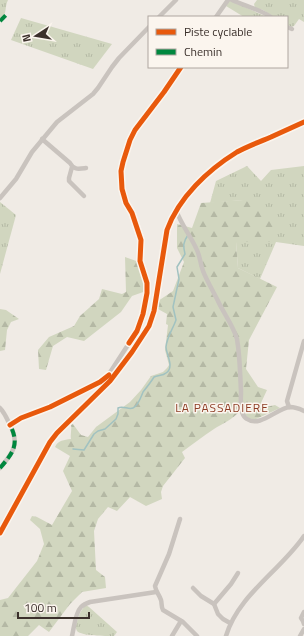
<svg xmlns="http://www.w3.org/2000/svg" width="304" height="636" font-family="'Titillium Web',sans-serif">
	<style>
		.grass { fill: url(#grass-tufts) }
		.forest { fill: url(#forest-firs) }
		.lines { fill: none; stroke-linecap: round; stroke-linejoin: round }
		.stream { stroke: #a1c2c1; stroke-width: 1.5 }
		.street { stroke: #c9c3be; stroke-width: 4.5 }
		.secondary { stroke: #bab3ae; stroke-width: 6 }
		.quiet { stroke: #00873e; stroke-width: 4; stroke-dasharray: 8 4; stroke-linecap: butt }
		.cycleway-casing { stroke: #fbf5ee; stroke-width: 8 }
		.cycleway { stroke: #e8590c; stroke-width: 5 }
		.labels { text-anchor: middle; stroke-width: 3; stroke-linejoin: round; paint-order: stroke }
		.neighbourhood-label { font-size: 12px; letter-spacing: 1px; fill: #8c3b22; stroke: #fbf5ee }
	</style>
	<defs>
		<pattern id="grass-tufts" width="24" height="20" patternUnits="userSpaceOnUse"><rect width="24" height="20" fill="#d1d6bf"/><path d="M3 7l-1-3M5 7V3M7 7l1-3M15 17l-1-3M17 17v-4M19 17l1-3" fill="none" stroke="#b4b8a4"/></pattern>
		<pattern id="forest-firs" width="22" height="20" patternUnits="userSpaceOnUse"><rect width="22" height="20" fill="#d1d6bf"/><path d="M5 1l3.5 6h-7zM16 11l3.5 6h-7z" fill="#b4b8a4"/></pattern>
	</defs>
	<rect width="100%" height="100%" fill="#f0ebe5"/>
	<g class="grass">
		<path d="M0,0H8C4,8 8,13 0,20Z"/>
		<polygon points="257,0 304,0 304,22 299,19 294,26 291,27 287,25 287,17 274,17 263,10 255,8 254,4"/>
		<polygon points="229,1 231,1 267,17 244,17 226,6"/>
		<polygon points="21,18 112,44 93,69 11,40"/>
		<polygon points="247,166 261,181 271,170 304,166 304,246 276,242 260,279 238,268 236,242 243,200 210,203 216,181"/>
		<polygon points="0,202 16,215 0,274"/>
		<path d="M86,605L89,607L117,632L114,636C105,636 82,636 77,631C75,628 76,625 77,622C79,615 80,611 86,605Z"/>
	</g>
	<g class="forest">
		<path d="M243,200L274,210L276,242H236L238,268L277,287L249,340L246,369L258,387L267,390L260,405L261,408L275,405L280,408L256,419L251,420L240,411C233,419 222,424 214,429C203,436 193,444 182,452L185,458L163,486L161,492L162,499L146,506L130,497L117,511L108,507L98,519L94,531L96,570L105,577L106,588L82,592L70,604L49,632L39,625L28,636H0V600L8,598L37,561L44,544L40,529L30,520L32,516L37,517L52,525L72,491L63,471L70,456L55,447C58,440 64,440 71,439C70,434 72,430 71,425L73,424L81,435L88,437L96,427L130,402L141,390L151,376L163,372L167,368L169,365L165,350L168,325L166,324L167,314L158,309V301L173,291L184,262L177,248V224L192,228L201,203Z"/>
		<polygon points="125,257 139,262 145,282 146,291 132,296 121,312 84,341 67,337 53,346 46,370 39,369 38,350 49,337 74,326 80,316 99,299 102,289 122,294 126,292"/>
		<polygon points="0,309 6,310 19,319 11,322 7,330 5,350 0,351"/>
	</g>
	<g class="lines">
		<path class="stream" d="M73,449L84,450L94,434L98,431L105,429L116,419L118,414V408C123,405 128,410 133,408C138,406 141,397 143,392C147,387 151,382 154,377C158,375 163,376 166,373C175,367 166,354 166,347C167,336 173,329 176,320L173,307L179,279L177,267L185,254C183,246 183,242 188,235"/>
		<g class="street">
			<path d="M232,0C245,6 259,9 271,17"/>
			<polyline points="159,17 176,0"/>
			<polyline points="216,17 228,0"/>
			<polyline points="287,27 292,29"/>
			<path d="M42,139L70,163C74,170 78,169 86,168"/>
			<polyline points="72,167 69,178 69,181 84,196"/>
			<polyline points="0,198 16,179 32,152 57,122 93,94 98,88 112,67 119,58 149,27"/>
			<path d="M176,210C181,224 190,235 196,248C200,255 200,263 203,271C207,281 213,291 218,301C224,314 233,325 237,339C240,356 240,374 241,391C241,397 240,406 242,412C243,415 245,418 247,419C260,428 277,408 290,407C295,407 300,409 304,411"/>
			<polyline points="289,407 287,401 304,341"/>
			<path d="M0,408C5,413 7,419 10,425C20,444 13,453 0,468"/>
			<polyline points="10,425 21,418 50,407 100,382 109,374 137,331 143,314 147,293 147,283 140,261 141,240 132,213 126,203 122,189 121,171 123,162 130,140 135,130 164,92 181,67"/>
			<path d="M180,519L169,554L155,586C156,592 159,594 161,600C162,603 161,607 163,610L183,622L197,636"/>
			<polyline points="193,588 201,596 214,604 218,614 223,619 230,623"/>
			<polyline points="214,604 231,584 238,573"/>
			<polyline points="304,612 301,618 303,621 304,624"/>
			<path d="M72,636C74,628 75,613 81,607C84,604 87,603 90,602L156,592"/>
			<polyline points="172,636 181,621"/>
			<path d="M226,636C238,595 281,570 304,536"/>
			<polyline points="300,636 304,629"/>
		</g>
		<path class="secondary" d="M0,533L50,442L57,433L110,381L132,352L149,326L154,311L167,230C179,197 208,170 237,152C248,146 259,142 271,137C282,132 293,127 304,122"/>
		<g class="quiet">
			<polyline points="0,21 8,13"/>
			<path d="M0,468C13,453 20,444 10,425"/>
		</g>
		<g class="cycleway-casing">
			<g id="cycleway">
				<polyline points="129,343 137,331 143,314 147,293 147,283 140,261 141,240 132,213 126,203 122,189 121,171 123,162 130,140 135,130 164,92 181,67"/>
				<polyline points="10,425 21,418 50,407 100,382 109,375"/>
				<path d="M0,533L50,442L57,433L110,381L132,352L149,326L154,311L167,230C179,197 208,170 237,152C248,146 259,142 271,137C282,132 293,127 304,122"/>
			</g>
		</g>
		<use href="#cycleway" class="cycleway"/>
	</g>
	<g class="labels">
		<g class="neighbourhood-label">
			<text x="222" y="412">LA PASSADIERE</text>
		</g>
	</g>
	<rect x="148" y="16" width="140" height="52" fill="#fbf5ee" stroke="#aea6a0"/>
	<rect x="156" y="29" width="20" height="6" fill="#e8590c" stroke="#aea6a0"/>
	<text x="184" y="36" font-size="12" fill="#3b302b">Piste cyclable</text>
	<rect x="156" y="49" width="20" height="6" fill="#00873e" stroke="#aea6a0"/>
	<text x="184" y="56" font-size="12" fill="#3b302b">Chemin</text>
	<g transform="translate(36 36) rotate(258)" stroke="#fbf5ee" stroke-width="3" paint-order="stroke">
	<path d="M0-3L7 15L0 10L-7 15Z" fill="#3b302b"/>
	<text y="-6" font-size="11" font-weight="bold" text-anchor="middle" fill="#3b302b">N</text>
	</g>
	<path d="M18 612v6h71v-6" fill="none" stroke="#3b302b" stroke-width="2"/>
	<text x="24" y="612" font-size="12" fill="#3b302b" stroke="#fbf5ee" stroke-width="3" paint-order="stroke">100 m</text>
</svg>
